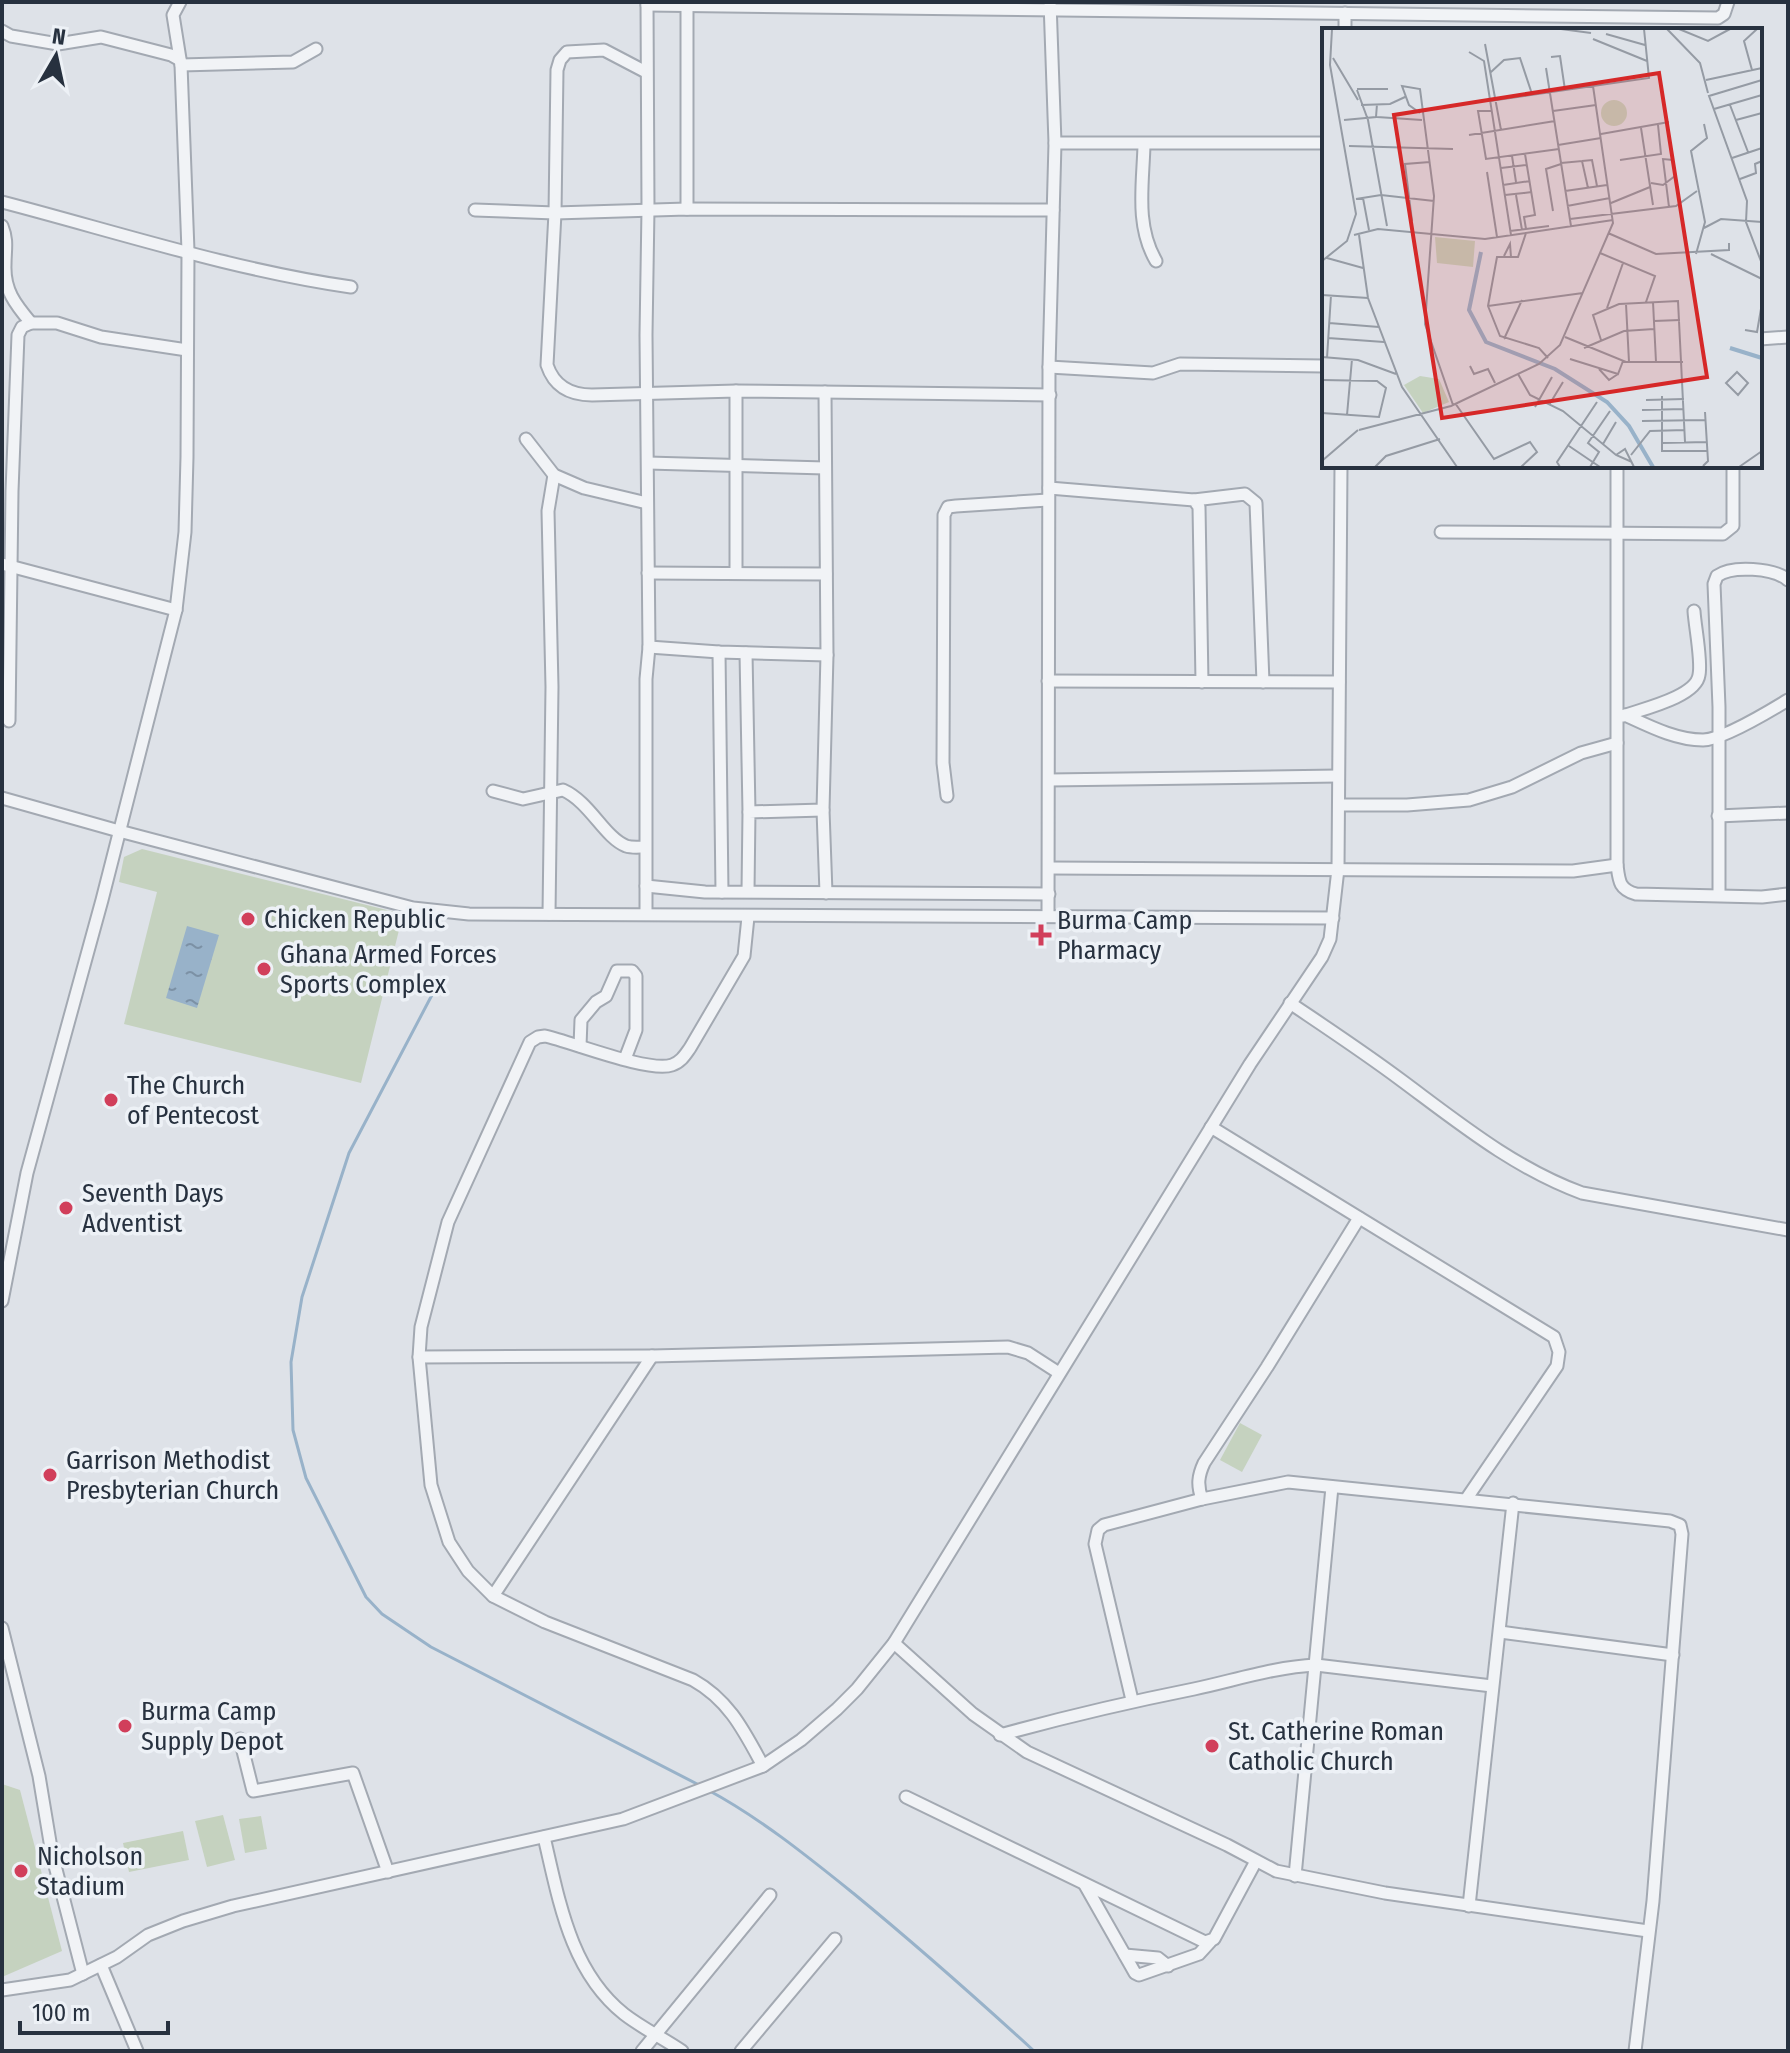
<svg xmlns="http://www.w3.org/2000/svg" width="1790" height="2053" font-family="'Fira Sans Condensed',sans-serif">
	<style>
		.pitch { fill: #c5d2bf }
		.water { fill: url(#water-ripples) }
		.lines { fill: none; stroke-linecap: round; stroke-linejoin: round }
		.stream { stroke: #98b2c9; stroke-width: 3 }
		.minor-casing { stroke: #a3a9b2; stroke-width: 15 }
		.minor { stroke: #f1f3f6; stroke-width: 11 }
		.poi-dot { fill: #d13f5b; stroke: #edf1f6; stroke-width: 3 }
		.labels { text-anchor: middle; stroke-width: 7; stroke-linejoin: round; paint-order: stroke }
		.poi-label { font-size: 26px; fill: #27313f; stroke: #edf1f6; text-anchor: start }
		.inset-river { fill: none; stroke: #98b2c9; stroke-width: 4 }
		.inset-road { fill: none; stroke: #959ba4; stroke-width: 2 }
		.view { fill: #d62828; fill-opacity: 0.15; stroke: #d62828; stroke-width: 4 }
		.inset-edge { fill: none; stroke: #27313f; stroke-width: 4 }
	</style>
	<defs>
		<pattern id="water-ripples" width="26" height="14" patternUnits="userSpaceOnUse" patternTransform="scale(2)"><rect width="26" height="14" fill="#98b2c9"/><path d="M2 4q2-2 4 0t4 0M15 11q2-2 4 0t4 0" fill="none" stroke="#7c91a5"/></pattern>
	</defs>
	<rect width="100%" height="100%" fill="#dee2e8"/>
	<g class="pitch">
		<polygon points="142,849 403,914 361,1083 124,1024 157,892 119,882 124,857"/>
		<polygon points="1240,1423 1262,1435 1242,1472 1220,1460"/>
		<polygon points="2,1784 20,1790 62,1951 2,1977"/>
		<polygon points="223,1815 235,1860 207,1867 195,1821"/>
		<polygon points="261,1816 267,1849 245,1853 239,1819"/>
		<polygon points="183,1831 189,1860 129,1872 123,1843"/>
	</g>
	<polygon class="water" points="187,926 219,935 197,1008 166,998"/>
	<g class="lines">
		<g class="stream">
			<polyline points="433,993 349,1153 302,1297 291,1362 293,1430 306,1478 366,1597 382,1614 431,1647 701,1786"/>
			<path d="M708,1790C760,1818 807,1856 853,1893C915,1944 975,1997 1034,2051"/>
		</g>
		<g class="minor-casing">
			<g id="minor">
				<polyline points="687,2 687,209"/>
				<polyline points="647,5 1718,18 1724,14 1728,2"/>
				<polyline points="1345,30 1345,13"/>
				<polyline points="2,31 11,36 58,44 101,37 171,55 180,60"/>
				<polyline points="181,65 293,62 316,49"/>
				<path d="M646,72L604,50L567,52L560,60L557,70L555,213L547,365C554,386 570,395 592,395L736,391L1050,395"/>
				<polyline points="1055,143 1324,143"/>
				<path d="M1144,145C1143,184 1135,225 1156,261"/>
				<path d="M2,202C117,232 233,270 351,287"/>
				<polyline points="475,210 555,213 687,209 1053,210"/>
				<path d="M2,226C8,241 5,249 5,265C4,290 15,304 31,323"/>
				<polyline points="1760,339 1788,337"/>
				<polyline points="1049,367 1153,373 1180,364 1324,366"/>
				<polyline points="526,439 554,475 584,488 647,503"/>
				<polyline points="648,463 825,468"/>
				<path d="M1617,466V865C1619,881 1619,889 1636,894L1762,897L1788,894"/>
				<polyline points="1049,488 1194,500 1199,507 1202,682"/>
				<polyline points="1194,500 1245,494 1256,503 1263,682"/>
				<polyline points="1441,532 1723,534 1733,526 1733,466"/>
				<polyline points="2,564 176,610"/>
				<polyline points="648,573 826,574"/>
				<polyline points="736,573 736,391"/>
				<polyline points="649,647 719,652 827,655"/>
				<polyline points="719,652 722,892"/>
				<polyline points="746,653 749,812"/>
				<polyline points="1048,681 1339,682"/>
				<path d="M1625,715C1649,726 1676,740 1703,740C1722,740 1770,711 1788,700"/>
				<path d="M1623,716C1642,709 1696,697 1699,675C1702,661 1695,627 1694,611"/>
				<polyline points="9,721 12,491 18,335 22,327 31,323 57,323 101,337 187,350"/>
				<polyline points="1049,780 1338,776"/>
				<path d="M493,791L523,799L563,790C590,802 604,837 626,846C632,848 639,847 645,847"/>
				<polyline points="947,796 943,763 944,515 948,507 956,506 1048,500"/>
				<polyline points="2,798 119,831 413,908 469,914 1333,918"/>
				<polyline points="1339,805 1407,805 1469,800 1512,787 1581,753 1617,743"/>
				<polyline points="823,810 826,893"/>
				<polyline points="1718,816 1788,813"/>
				<polyline points="1049,868 1573,871 1617,865"/>
				<polyline points="646,886 705,892 1049,894"/>
				<polyline points="748,891 749,812 823,810 827,655 825,392"/>
				<path d="M1719,895V707L1714,584L1717,576C1732,565 1774,568 1788,580"/>
				<polyline points="646,913 646,679 649,647 646,335 648,209 647,2"/>
				<polyline points="549,914 552,687 548,511 554,475"/>
				<polyline points="1048,916 1049,367 1055,143 1050,2"/>
				<path d="M748,917L744,956L690,1048C685,1055 681,1062 672,1065C649,1073 572,1042 545,1036L538,1037L530,1042L448,1222L421,1327L419,1357L431,1485L449,1542L468,1571L493,1596L545,1622L693,1680C729,1700 744,1731 763,1766"/>
				<path d="M1290,1003C1327,1028 1365,1053 1401,1080C1459,1123 1514,1168 1582,1193L1788,1230"/>
				<polyline points="580,1046 581,1020 596,1002 606,996 617,971 632,971 636,976 636,1030 625,1059"/>
				<polyline points="1211,1127 1554,1337 1559,1352 1557,1366 1467,1498"/>
				<polyline points="2,1301 27,1173 102,900 176,610 185,532 187,457 188,251 181,65 173,15 180,2"/>
				<polyline points="419,1357 652,1356 1008,1347 1028,1353 1059,1373"/>
				<path d="M1202,1499C1197,1485 1198,1476 1204,1463L1267,1367L1359,1218"/>
				<polyline points="493,1596 652,1356"/>
				<polyline points="2,1628 39,1776 52,1854 83,1974"/>
				<polyline points="1500,1632 1673,1655"/>
				<polyline points="894,1643 973,1714 1027,1752 1227,1845 1276,1871 1385,1893 1648,1931"/>
				<polyline points="1132,1700 1095,1544 1098,1530 1104,1525 1202,1499 1288,1482 1670,1521 1680,1525 1682,1534 1653,1901 1635,2051"/>
				<path d="M1000,1735C1065,1717 1129,1702 1194,1689C1236,1680 1274,1667 1316,1665L1492,1686"/>
				<polyline points="240,1739 253,1791 353,1773 388,1872"/>
				<polyline points="906,1797 1205,1942 1214,1939 1256,1861"/>
				<path d="M544,1837C559,1900 570,1971 624,2014C642,2028 663,2038 682,2051"/>
				<polyline points="1295,1876 1332,1487"/>
				<polyline points="1085,1885 1135,1973 1139,1975 1199,1954 1210,1942"/>
				<polyline points="1469,1906 1513,1503"/>
				<polyline points="1125,1955 1158,1958 1168,1966"/>
				<polyline points="101,1965 137,2051"/>
				<polyline points="2,1990 70,1980 117,1957 148,1935 183,1921 233,1906 623,1819 763,1766 801,1740 837,1709 857,1689 894,1643 1250,1064 1322,957 1330,939 1338,869 1341,466"/>
				<polyline points="642,2051 770,1895"/>
				<polyline points="741,2051 835,1939"/>
			</g>
		</g>
		<use href="#minor" class="minor"/>
	</g>
	<g class="poi-dot">
		<circle cx="248" cy="919" r="8"/>
		<path d="M1037 923h8v8h8v8h-8v8h-8v-8h-8v-8h8z"/>
		<circle cx="264" cy="969" r="8"/>
		<circle cx="111" cy="1100" r="8"/>
		<circle cx="66" cy="1208" r="8"/>
		<circle cx="50" cy="1475" r="8"/>
		<circle cx="125" cy="1726" r="8"/>
		<circle cx="1212" cy="1746" r="8"/>
		<circle cx="21" cy="1871" r="8"/>
	</g>
	<g class="labels">
		<g class="poi-label">
			<text x="264" y="928">Chicken Republic</text>
			<text x="1057" y="929">Burma Camp<tspan x="1057" dy="30">Pharmacy</tspan></text>
			<text x="280" y="963">Ghana Armed Forces<tspan x="280" dy="30">Sports Complex</tspan></text>
			<text x="127" y="1094">The Church<tspan x="127" dy="30">of Pentecost</tspan></text>
			<text x="82" y="1202">Seventh Days<tspan x="82" dy="30">Adventist</tspan></text>
			<text x="66" y="1469">Garrison Methodist<tspan x="66" dy="30">Presbyterian Church</tspan></text>
			<text x="141" y="1720">Burma Camp<tspan x="141" dy="30">Supply Depot</tspan></text>
			<text x="1228" y="1740">St. Catherine Roman<tspan x="1228" dy="30">Catholic Church</tspan></text>
			<text x="37" y="1865">Nicholson<tspan x="37" dy="30">Stadium</tspan></text>
		</g>
	</g>
	<g transform="translate(1322 28)">
		<rect width="440" height="440" fill="#dee2e8"/>
		<path d="M279 85a13 13 0 1 1 26 0a13 13 0 1 1-26 0ZM113,209L153,213L151,239L115,235ZM98,348L117,351L127,374L101,385L82,357Z" fill="#c5d2bf"/>
		<path class="inset-river" d="M159,224L147,282L164,314L233,341L285,374L307,398L331,439M408,320L440,330"/>
		<path class="inset-road" d="M239,1L269,5M345,1L378,35L386,65M357,1L386,13L408,1M284,6L323,17M271,11L325,33M163,16L179,102M147,24L162,33L189,207M229,29L238,28L243,62M11,30L36,72M224,40L249,198M430,42L422,13L435,1M169,44L182,32L198,30L210,66M384,52L440,40M440,52L387,68L425,173L424,194L440,236M35,61H66M35,62L46,92L65,198M168,73L327,50L322,1M39,77L68,76L83,69M408,77L426,124M392,81L440,67M169,83H156L164,131L237,121M231,83L274,77M98,85L87,77L80,58L98,61L112,168L103,296L131,377M55,89L100,92M22,92L54,89L55,76M414,92L440,85M319,100L331,177M279,106L347,94M147,107L233,93M236,117L279,110M27,118L131,121M203,126L213,187L202,189L204,201M190,128L194,154M410,130L440,120M298,132L339,126L336,97M260,133L270,132L275,158M239,135L260,133L266,160M179,140L205,137M165,144L175,209M418,151L434,145L433,136L440,133M329,155L341,157L353,148M181,157L208,153M243,163L285,157M183,167L210,164M194,167L200,202M41,170L47,202M34,171L59,167L112,173M289,175L328,159M245,178L288,170M347,179L341,131L351,132L358,177M231,183L224,141L239,136M248,191L354,178L375,163M90,193L83,136L108,134M382,200L399,191L440,194M188,203L227,198M204,205L196,229H175L166,278L178,308L217,320L226,330M286,205L334,226L407,222V215M32,207L56,201L163,211L291,192M37,207L46,270L80,359L135,439M278,225L333,248L324,274M374,226L383,194L369,123L385,110L382,96M389,226L440,251M182,228L188,216L189,229M5,230L41,240M0,233L25,213L34,186L8,37L10,1M0,267L46,270M331,274L334,334M304,276L307,334M166,278L261,265M285,280L301,235M332,293L358,292M7,295L57,299M423,302L435,304L440,275M243,309L304,334H361M6,310L62,314M182,311L200,272M279,312L271,287L297,276L356,273L363,414M262,320L302,303L332,301M0,329L36,332L74,346M5,330L9,267M248,331L296,346L301,333M148,338L152,346L166,341L173,355M277,341L287,352L296,346M415,344L426,355L416,367L404,355ZM196,346L208,367L241,383L294,427L310,434M0,352L55,353L64,360L57,389L0,385M340,368V423H385M324,372L362,371M133,375L172,431L208,414L215,424L199,439M227,377L241,354M213,379L230,349M320,382L362,381M25,387L30,331M320,393L383,392M37,402L129,378L217,336L238,317L291,195L271,58M340,415L385,414M281,416L294,394M247,418L278,439M294,427L303,421L312,439M309,427L328,403L363,402M1,432L36,402M381,438L386,433L383,384M53,439L64,428L118,411M238,439L235,434L275,374M268,439L277,424L266,415L288,383M417,439L440,423"/>
		<path class="view" d="M337,45L385,349L120,390L72,87Z"/>
		<rect width="440" height="440" class="inset-edge"/>
	</g>
	<rect width="1790" height="2053" fill="none" stroke="#27313f" stroke-width="8"/>
	<g transform="translate(56 56) rotate(9)" stroke="#edf1f6" stroke-width="6" paint-order="stroke">
	<path d="M0-6L14 30L0 20L-14 30Z" fill="#27313f"/>
	<text y="-12" font-size="22" font-weight="bold" text-anchor="middle" fill="#27313f">N</text>
	</g>
	<path d="M20 2021v12h148v-12" fill="none" stroke="#27313f" stroke-width="4"/>
	<text x="32" y="2021" font-size="24" fill="#27313f" stroke="#edf1f6" stroke-width="6" paint-order="stroke">100 m</text>
</svg>
